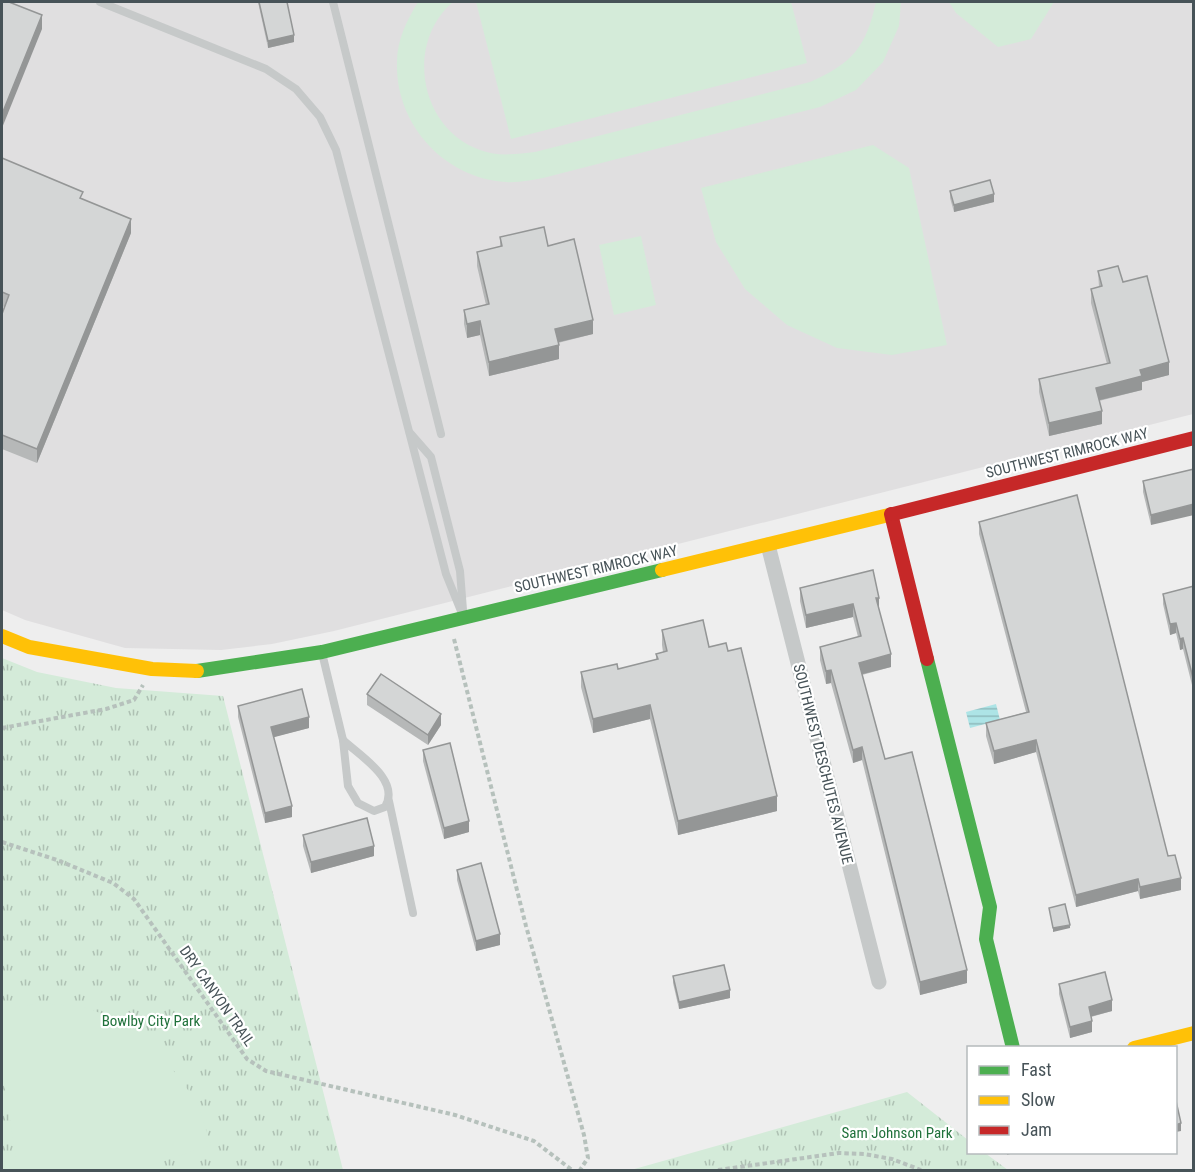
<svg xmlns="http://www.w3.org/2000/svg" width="1195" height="1172" font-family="'Roboto Condensed',sans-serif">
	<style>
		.education { fill: #e0dfe0 }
		.park { fill: url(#park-tufts) }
		.pitch { fill: #d4ebd9 }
		.water { fill: url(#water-rules) }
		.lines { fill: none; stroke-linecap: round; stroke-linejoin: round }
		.path { stroke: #b6c1bc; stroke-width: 4; stroke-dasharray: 4.5 3; stroke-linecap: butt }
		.lane { stroke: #c6c9c9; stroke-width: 8 }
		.street { stroke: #c6c9c9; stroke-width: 15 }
		.fast { stroke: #4caf50; stroke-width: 14 }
		.slow { stroke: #ffc107; stroke-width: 14 }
		.jam { stroke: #c62828; stroke-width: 14 }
		.wall { fill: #b6b8b8 }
		.shaded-wall { fill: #949696 }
		.building { fill: #d4d6d6; stroke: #949696; stroke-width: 1.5 }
		.labels { text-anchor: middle; stroke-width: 4.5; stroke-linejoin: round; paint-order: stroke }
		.street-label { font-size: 15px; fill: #475358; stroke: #fff }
		.park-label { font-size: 15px; fill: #20713b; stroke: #fff }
	</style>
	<defs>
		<pattern id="park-tufts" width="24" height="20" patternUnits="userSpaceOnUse" patternTransform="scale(1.5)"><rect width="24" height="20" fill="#d4ebd9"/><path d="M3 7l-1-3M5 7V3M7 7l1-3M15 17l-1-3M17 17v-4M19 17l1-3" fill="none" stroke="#aec1b3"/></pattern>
		<pattern id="water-rules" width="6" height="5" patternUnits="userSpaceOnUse" patternTransform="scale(1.5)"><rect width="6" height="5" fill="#ade4e6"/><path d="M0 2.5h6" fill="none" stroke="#8fbbbd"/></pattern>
	</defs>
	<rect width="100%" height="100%" fill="#eee"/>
	<polygon class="education" points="2,2 1193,2 1193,414 334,631 272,644 221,650 125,648 25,620 2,610"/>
	<g class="park">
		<polygon points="2,658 37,672 116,688 223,696 343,1170 2,1170"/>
		<polygon points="907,1092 968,1140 968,1152 985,1153 1008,1170 631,1170"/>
	</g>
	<g class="pitch">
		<path d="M418,2H453C405,43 419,128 480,150C498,157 517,154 535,152L810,82C853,63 866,47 876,2H901L899,26L883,62L856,90L820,107L543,178C531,180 518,183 506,182C444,178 395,124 397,62C397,40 407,20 418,2Z"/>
		<polygon points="476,2 791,2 807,63 511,139"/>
		<polygon points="949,2 1054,2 1031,39 998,47 956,13"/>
		<polygon points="873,145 909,168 947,345 892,355 837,348 787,325 745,289 716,242 701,188"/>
		<polygon points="641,236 656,305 614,315 599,245"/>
		<polygon points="41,1003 84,1007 129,1024 164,1058 197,1102 211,1145 137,1170 18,1170 2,1070 2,1010"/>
	</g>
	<polygon class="water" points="996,704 1000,720 970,728 966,712"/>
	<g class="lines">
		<g class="path">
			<polyline points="454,639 526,926 584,1135 588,1158 580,1170"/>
			<polyline points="2,728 106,709 134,700 143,685"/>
			<polyline points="2,842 57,860 113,883 134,899 247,1059 266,1071 455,1115 534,1141 572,1170"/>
			<polyline points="718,1170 839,1153 864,1154 892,1159 921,1170"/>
		</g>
		<g class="lane">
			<polyline points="100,2 266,69 296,89 320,117 336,150 446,574 463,616"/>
			<polyline points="333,2 441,434"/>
			<polyline points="410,433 431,457 460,571 463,610"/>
			<polyline points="322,653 343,740"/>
			<path d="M343,740C360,756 401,780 385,807L374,811L358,803L348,786Z"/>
			<polyline points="389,801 413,913"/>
		</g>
		<polyline class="street" points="768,545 879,982"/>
		<g class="fast">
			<polyline points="927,659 990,907 986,939 1013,1048"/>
			<polyline points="197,671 322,652 662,570"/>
		</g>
		<g class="slow">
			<polyline points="662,570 893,514"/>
			<polyline points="2,636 29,647 152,669 197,671"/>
			<polyline points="1134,1048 1194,1033"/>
		</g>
		<g class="jam">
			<polyline points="891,514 927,659"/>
			<polyline points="893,514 1194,438"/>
		</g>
	</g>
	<g class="wall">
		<polygon points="258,2 287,2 294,42 268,48"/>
		<polygon points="2,158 83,199 131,233 37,463 2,449 2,314 4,307 2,306"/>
		<polygon points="950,191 994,202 954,212 950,198"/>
		<polygon points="500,237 548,246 593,334 558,343 559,359 489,376 480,335 467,338 464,324 464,310 486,305 477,266 477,252 500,247"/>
		<polygon points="1098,271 1123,282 1169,375 1142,382 1142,390 1099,401 1102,424 1049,436 1039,392 1039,379 1107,364 1091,303 1091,289 1099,287"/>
		<polygon points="1194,469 1151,525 1143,492 1143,481"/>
		<polygon points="979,522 1168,856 1181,890 1140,899 1138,891 1076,907 1036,752 994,764 986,736 986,723 1026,712 979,534"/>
		<polygon points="1194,586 1194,693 1183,649 1180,650 1176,633 1170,635 1163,604 1163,594"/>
		<polygon points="800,588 879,610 891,667 862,675 885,759 967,983 920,995 862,760 853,763 831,683 826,684 820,660 820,647 858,637 853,617 806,628 800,601"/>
		<polygon points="662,630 709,647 728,651 777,811 678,835 650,719 593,733 581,687 581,672 618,669 656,660 656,654 663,652 662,645"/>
		<polygon points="367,694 441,725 428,745 367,705"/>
		<polygon points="238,706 309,728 273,737 292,817 265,823 238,717"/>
		<polygon points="423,750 469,832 444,839 423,761"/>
		<polygon points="303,835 374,856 311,873 303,846"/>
		<polygon points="457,870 500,945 476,951 457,880"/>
		<polygon points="673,976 730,998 679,1009 673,983"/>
		<polygon points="1059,984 1112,1011 1091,1017 1092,1032 1070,1038 1059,994"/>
	</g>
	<g class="shaded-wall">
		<polygon points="42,15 42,29 2,128 2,114"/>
		<polygon points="294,35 294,42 268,48 268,41"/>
		<polygon points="994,194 994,202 954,212 954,205"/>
		<polygon points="131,219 131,233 37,463 37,449"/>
		<polygon points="593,320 593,334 555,343 555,329"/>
		<polygon points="480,321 480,335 467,338 467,324"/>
		<polygon points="559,345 559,359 489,376 489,362"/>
		<polygon points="1169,362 1169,375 1142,382 1142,390 1096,401 1096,388 1140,370"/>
		<polygon points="1102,411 1102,424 1049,436 1049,423"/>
		<polygon points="1194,504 1194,515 1151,525 1151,515"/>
		<polygon points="876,598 879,598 879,610"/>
		<polygon points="853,604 853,617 806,628 806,615"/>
		<polygon points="1176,623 1176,633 1170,635 1170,624"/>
		<polygon points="1183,638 1183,649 1180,650 1180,639"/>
		<polygon points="891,654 891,667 859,675 859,663"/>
		<polygon points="831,670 831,683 826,684 826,671"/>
		<polygon points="650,705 650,719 593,733 593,719"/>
		<polygon points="441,714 441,725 428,745 428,735"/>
		<polygon points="309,717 309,728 271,738 271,727"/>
		<polygon points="1036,740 1036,752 994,764 994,751"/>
		<polygon points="862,747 862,760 853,763 853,750"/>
		<polygon points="777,796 777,811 678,835 678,821"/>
		<polygon points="292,806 292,817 265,823 265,813"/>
		<polygon points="469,821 469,832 444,839 444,828"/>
		<polygon points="374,846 374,856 311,873 311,862"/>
		<polygon points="1181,878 1181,890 1140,899 1140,887"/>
		<polygon points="1138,879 1138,891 1076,907 1076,895"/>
		<polygon points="1070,925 1070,928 1053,932 1053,928"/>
		<polygon points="500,934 500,945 476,951 476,941"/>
		<polygon points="967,970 967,983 920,995 920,982"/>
		<polygon points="730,990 730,998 679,1009 679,1002"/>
		<polygon points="1112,1000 1112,1011 1089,1017 1089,1007"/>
		<polygon points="1092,1021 1092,1032 1070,1038 1070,1027"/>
		<polygon points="1181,1123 1181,1131 1176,1132 1176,1125"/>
		<polygon points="1007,1152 1017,1152 1007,1155"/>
	</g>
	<g class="building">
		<polygon points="2,2 9,2 42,15 2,114"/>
		<polygon points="259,2 287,2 294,35 268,41"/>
		<polygon points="2,158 83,192 80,198 131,219 37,449 2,435 2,314 9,295 2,292"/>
		<polygon points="990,180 994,194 954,205 950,191"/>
		<polygon points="544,227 548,246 574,239 593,320 555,329 559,345 489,362 480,321 467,324 464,310 489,304 477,252 502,246 500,237"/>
		<polygon points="1118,266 1123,282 1147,276 1169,362 1140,370 1142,376 1096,388 1102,411 1049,423 1039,379 1110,363 1091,289 1102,286 1098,271"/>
		<polygon points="1194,469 1194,504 1151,515 1143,481"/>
		<polygon points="1077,495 1168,856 1175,855 1181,878 1140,887 1138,879 1076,895 1036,740 994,751 986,723 1029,712 979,522"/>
		<polygon points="873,570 879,598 876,598 891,654 859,663 885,759 912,752 967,970 920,982 862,747 853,750 831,670 826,671 820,647 861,636 853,604 806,615 800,588"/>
		<polygon points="1194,586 1194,682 1183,638 1180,639 1176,623 1170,624 1163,594"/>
		<polygon points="703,620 709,647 726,643 728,651 741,648 777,796 678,821 650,705 593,719 581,672 617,664 618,669 658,659 656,654 667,651 662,630"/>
		<polygon points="381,674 441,714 428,735 367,694"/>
		<polygon points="302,689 309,717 271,727 292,806 265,813 238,706"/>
		<polygon points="450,743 469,821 444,828 423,750"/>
		<polygon points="367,818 374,846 311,862 303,835"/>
		<polygon points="481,863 500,934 476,941 457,870"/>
		<polygon points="1065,904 1070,925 1053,928 1049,908"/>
		<polygon points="724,965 730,990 679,1002 673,976"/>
		<polygon points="1105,972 1112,1000 1089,1007 1092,1021 1070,1027 1059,984"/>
		<polygon points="1176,1101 1181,1123 1176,1125"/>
	</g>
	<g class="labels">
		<g class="street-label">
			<text transform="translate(1067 453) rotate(-14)" y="5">SOUTHWEST RIMROCK WAY</text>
			<text transform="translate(596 569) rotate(-13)" y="5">SOUTHWEST RIMROCK WAY</text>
			<text transform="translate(823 764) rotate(76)" y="5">SOUTHWEST DESCHUTES AVENUE</text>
			<text transform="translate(217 996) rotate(55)" y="5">DRY CANYON TRAIL</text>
		</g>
		<g class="park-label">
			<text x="151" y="1026">Bowlby City Park</text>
			<text x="897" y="1138">Sam Johnson Park</text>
		</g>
	</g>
	<rect width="1195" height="1172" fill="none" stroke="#475358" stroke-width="6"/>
	<rect x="967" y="1046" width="210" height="108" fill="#ffffff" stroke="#b5babc" stroke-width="1.5"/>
	<rect x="979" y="1066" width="30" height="9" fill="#4caf50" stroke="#b5babc" stroke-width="1.5"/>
	<text x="1021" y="1076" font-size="18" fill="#475358">Fast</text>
	<rect x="979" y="1096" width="30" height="9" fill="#ffc107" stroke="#b5babc" stroke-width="1.5"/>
	<text x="1021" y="1106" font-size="18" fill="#475358">Slow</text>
	<rect x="979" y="1126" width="30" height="9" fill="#c62828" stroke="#b5babc" stroke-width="1.5"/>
	<text x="1021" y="1136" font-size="18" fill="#475358">Jam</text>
</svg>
